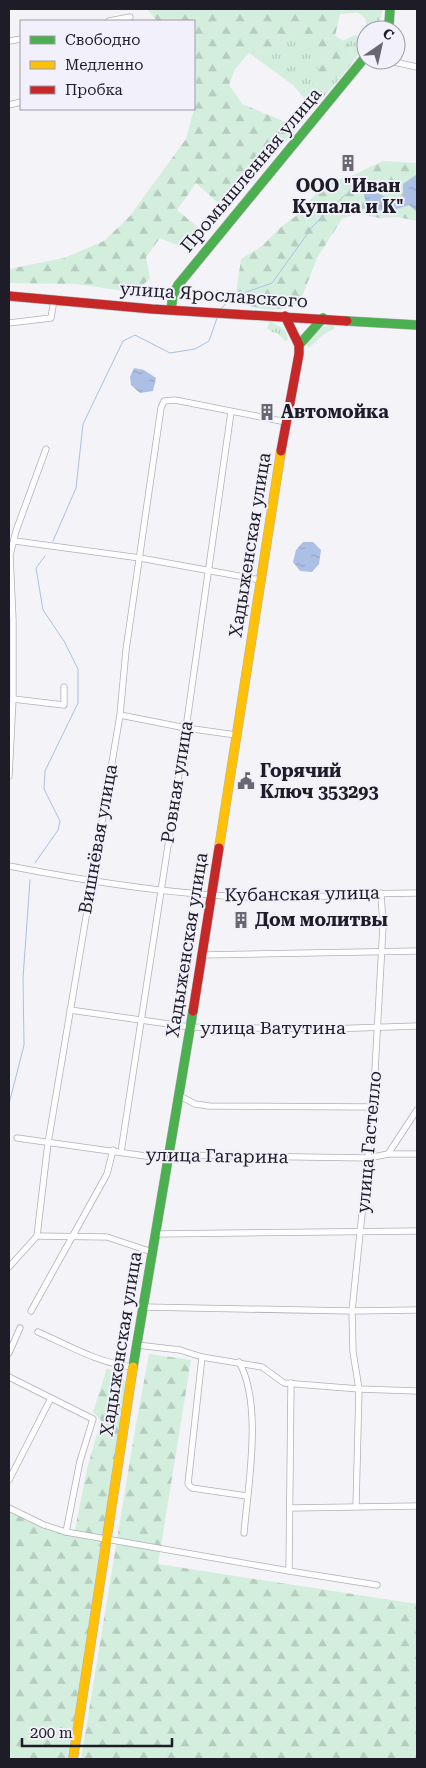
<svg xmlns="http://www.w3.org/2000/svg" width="426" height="1768" font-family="'Roboto Serif',serif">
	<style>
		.grass { fill: url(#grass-tufts) }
		.forest { fill: url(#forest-firs) }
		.water { fill: url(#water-ripples) }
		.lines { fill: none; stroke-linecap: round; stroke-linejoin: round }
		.stream { stroke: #abc0e4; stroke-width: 1 }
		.street-casing { stroke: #b1b0b8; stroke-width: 7 }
		.fast-casing { stroke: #b1b0b8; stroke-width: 10 }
		.slow-casing { stroke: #b1b0b8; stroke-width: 10 }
		.jam-casing { stroke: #b1b0b8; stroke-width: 10 }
		.street { stroke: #fdfdfe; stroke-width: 5.5 }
		.fast { stroke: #4caf50; stroke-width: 9 }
		.slow { stroke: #ffc107; stroke-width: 9 }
		.jam { stroke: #c62828; stroke-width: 9 }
		.labels { text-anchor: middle; stroke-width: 4; stroke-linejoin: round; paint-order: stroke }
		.street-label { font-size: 18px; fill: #1e1d27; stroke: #f1f0fb }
		.poi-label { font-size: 18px; font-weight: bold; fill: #1e1d27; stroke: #f1f0fb; text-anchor: start }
	</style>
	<defs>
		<pattern id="grass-tufts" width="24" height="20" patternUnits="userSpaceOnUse" patternTransform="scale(1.25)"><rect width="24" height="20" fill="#d3eedd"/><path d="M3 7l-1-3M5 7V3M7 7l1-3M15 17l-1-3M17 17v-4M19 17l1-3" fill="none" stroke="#b5ccbe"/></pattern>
		<pattern id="forest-firs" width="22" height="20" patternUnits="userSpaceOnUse" patternTransform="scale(1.25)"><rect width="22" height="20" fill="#d3eedd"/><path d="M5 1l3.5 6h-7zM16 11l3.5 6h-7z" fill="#b5ccbe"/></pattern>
		<pattern id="water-ripples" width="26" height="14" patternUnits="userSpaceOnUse" patternTransform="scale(1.25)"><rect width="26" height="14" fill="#abc0e4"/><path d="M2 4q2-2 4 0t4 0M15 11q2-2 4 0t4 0" fill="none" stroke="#93a5c4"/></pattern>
	</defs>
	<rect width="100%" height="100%" fill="#f3f3f8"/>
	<g class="grass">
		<polygon points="372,9 383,9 377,30 368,30 365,18 357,12 366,12"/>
		<polygon points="355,35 365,39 366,46 354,60 349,44 343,41"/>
		<polygon points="311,36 332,55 318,69 331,78 342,76 313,109 293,85 249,53 267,52 290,38"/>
		<polygon points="270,321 285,330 288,340 285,341 277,333 272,332 267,328"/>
		<polygon points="332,324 335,328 323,335 310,347 307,346 307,342 319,329"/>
	</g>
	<g class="forest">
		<polygon points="147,9 372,9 366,12 340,14 335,36 349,44 354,60 342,76 312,84 318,69 332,55 314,51 311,37 290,38 267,52 249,53 235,69 229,85 242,104 298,127 226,210 196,183 177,210 200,229 191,247 174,244 160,238 146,257 150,278 141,287 131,292 76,284 9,283 9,269 64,258 104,241 130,216 186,139 194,109 196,81 194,78 194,21 157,21"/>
		<path d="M383,161L417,163V221L397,217L379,218L356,213L342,219L317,258L300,302C275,314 260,310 235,301L241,259L262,246L282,226L296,216L325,183L351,176Z"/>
		<polygon points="149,1354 191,1360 158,1564 417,1604 417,1759 81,1759 135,1430"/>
		<polygon points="107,1368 117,1373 126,1381 123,1417 68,1759 9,1759 9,1510 74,1535 87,1469 101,1420 93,1412"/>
	</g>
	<g class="water">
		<polygon points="416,175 417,212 409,205 387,212 367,208 363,190 384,196 395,203 403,199 403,184"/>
		<polygon points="134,368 144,370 156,378 153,391 140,393 131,385 130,377"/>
		<polygon points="303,542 313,542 321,550 319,564 312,572 300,571 293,562 296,550"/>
	</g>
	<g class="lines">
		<g class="stream">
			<polyline points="220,310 232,297 272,283 313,226 345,195 363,190"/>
			<polyline points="53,541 76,488 83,424 123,341 135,335 170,353 195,349 209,341 217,318"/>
			<polyline points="35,863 58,830 60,821 44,789 45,771 78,703 78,669 64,641 43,610 36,568 45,556"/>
			<polyline points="9,1104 24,1045 23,978 30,880"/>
		</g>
		<g class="street-casing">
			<g id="street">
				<polyline points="109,21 130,17"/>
				<polyline points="9,41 21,39"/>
				<polyline points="385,60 417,67"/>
				<polyline points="9,105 21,102"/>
				<polyline points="9,323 51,318 54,300"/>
				<polyline points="15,541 140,558 261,580"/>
				<polyline points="13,699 64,705 64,687"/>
				<polyline points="120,715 186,728 236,735"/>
				<polyline points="9,776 13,699 13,620 10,555 16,531 46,449"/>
				<path d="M9,866C86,881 167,894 246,897C303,899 360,893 417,893"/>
				<polyline points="202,955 417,951"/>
				<polyline points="70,1010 190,1027 327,1029 417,1026"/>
				<polyline points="178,1095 195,1104 209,1106 373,1107"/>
				<polyline points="17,1138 160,1158 170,1155 369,1158 388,1154 417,1154"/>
				<polyline points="121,1152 186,728 231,412"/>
				<polyline points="388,1154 417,1110"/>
				<polyline points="155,1234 417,1231"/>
				<polyline points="37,1236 107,1237 152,1252"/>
				<polyline points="9,1267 37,1236 48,1143 120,715 126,650 161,408 164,401 175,400 286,422"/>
				<polyline points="143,1307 352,1311 417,1310"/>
				<polyline points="31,1311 107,1174 113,1150"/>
				<path d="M38,1332C68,1345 100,1364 134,1367"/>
				<polyline points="137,1345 180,1350 202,1357 262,1367 284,1383 359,1389 417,1391"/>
				<polyline points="9,1353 20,1328"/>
				<polyline points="202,1357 188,1484 192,1488 247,1496"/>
				<path d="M239,1362C263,1404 248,1486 244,1533"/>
				<polyline points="9,1377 93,1419 80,1461 66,1532"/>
				<polyline points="291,1383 289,1571 377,1585"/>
				<polyline points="9,1480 50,1400"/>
				<polyline points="356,1506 359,1389 353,1352 352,1311 373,1107 383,926 381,893"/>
				<polyline points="9,1508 44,1525 66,1532 289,1571"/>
				<polyline points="291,1508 417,1506"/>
			</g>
		</g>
		<g class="fast-casing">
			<g id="fast">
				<polyline points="385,30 389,25 390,9"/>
				<polyline points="171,310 173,295 178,285 366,56"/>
				<polyline points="347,321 417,325"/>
				<polyline points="299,345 323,318"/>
				<polyline points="133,1367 193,1011"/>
			</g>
		</g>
		<g class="slow-casing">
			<g id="slow">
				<polyline points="219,848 281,451"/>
				<polyline points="73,1759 133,1367"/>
			</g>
		</g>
		<g class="jam-casing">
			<g id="jam">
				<polyline points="9,296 152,309 347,321"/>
				<polyline points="281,451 299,354 299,345 285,316"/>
				<polyline points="193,1011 219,848"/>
			</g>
		</g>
		<use href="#street" class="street"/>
		<use href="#fast" class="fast"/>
		<use href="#slow" class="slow"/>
		<use href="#jam" class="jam"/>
	</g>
	<defs>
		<g id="building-bare" transform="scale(1.35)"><path d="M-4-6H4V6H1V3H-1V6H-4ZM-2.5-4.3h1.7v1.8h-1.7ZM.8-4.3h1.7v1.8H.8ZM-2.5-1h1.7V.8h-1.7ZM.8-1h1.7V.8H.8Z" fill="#696870" stroke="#f1f0fb" stroke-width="2.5" paint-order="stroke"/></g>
		<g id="civic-bare" transform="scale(1.35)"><path d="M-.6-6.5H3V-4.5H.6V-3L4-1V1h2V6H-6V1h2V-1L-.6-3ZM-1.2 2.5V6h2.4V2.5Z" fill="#696870" stroke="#f1f0fb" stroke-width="2.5" paint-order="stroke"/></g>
	</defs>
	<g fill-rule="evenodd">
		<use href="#building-bare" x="348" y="163"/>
		<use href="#building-bare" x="267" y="412"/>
		<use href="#civic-bare" x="246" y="781"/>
		<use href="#building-bare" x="241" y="920"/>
	</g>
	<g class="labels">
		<g class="street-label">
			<text transform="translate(251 170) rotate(-50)" y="6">Промышленная улица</text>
			<text transform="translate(214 295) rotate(4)" y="6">улица Ярославского</text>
			<text transform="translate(250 545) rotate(-81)" y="6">Хадыженская улица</text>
			<text transform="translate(177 782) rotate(-81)" y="6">Ровная улица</text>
			<text transform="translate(98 839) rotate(-80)" y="6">Вишнёвая улица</text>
			<text transform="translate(302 894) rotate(-1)" y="6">Кубанская улица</text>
			<text transform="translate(187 945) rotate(-81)" y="6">Хадыженская улица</text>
			<text x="273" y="1034">улица Ватутина</text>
			<text transform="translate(369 1142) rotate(-85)" y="6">улица Гастелло</text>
			<text transform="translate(217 1156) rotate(1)" y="6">улица Гагарина</text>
			<text transform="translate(121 1344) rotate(-81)" y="6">Хадыженская улица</text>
		</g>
		<g class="poi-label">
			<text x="348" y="192" text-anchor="middle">ООО "Иван<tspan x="348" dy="21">Купала и К"</tspan></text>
			<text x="281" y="418">Автомойка</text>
			<text x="260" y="777">Горячий<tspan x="260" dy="21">Ключ 353293</tspan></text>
			<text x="255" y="926">Дом молитвы</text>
		</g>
	</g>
	<rect width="426" height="1768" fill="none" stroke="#1e1d27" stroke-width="20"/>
	<rect x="20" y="20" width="175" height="90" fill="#f1f0fb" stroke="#9d9ca6"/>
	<rect x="30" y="36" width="25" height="8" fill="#4caf50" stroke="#9d9ca6"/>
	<text x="65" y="45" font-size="15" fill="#1e1d27">Свободно</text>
	<rect x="30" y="61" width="25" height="8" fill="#ffc107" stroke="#9d9ca6"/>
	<text x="65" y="70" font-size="15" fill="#1e1d27">Медленно</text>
	<rect x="30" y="86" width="25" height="8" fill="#c62828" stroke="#9d9ca6"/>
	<text x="65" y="95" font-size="15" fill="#1e1d27">Пробка</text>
	<g transform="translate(381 45) rotate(34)"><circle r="24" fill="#f1f0fb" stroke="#9d9ca6"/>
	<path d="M0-4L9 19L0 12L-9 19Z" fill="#696870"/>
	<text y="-8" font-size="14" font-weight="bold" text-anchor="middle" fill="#1e1d27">С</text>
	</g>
	<path d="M22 1738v8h150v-8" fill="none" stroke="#1e1d27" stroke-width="2.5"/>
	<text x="30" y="1738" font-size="15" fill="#1e1d27" stroke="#f1f0fb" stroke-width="4" paint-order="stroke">200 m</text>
</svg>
